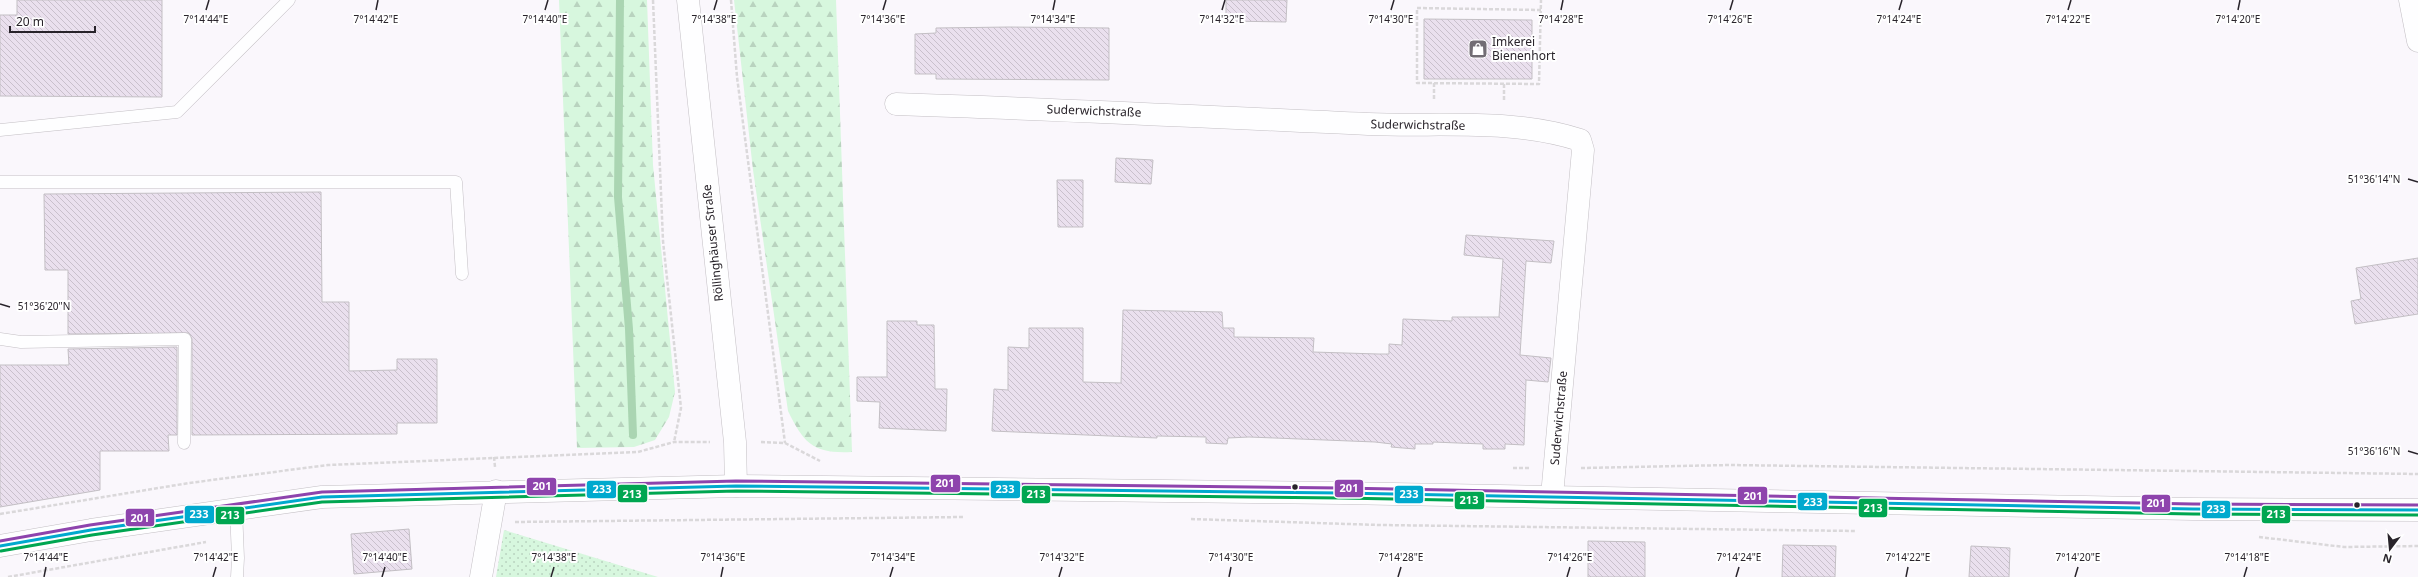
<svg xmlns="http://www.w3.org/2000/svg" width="2418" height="577" font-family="'Noto Sans',sans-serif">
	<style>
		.grass { fill: url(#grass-dots) }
		.forest { fill: url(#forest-firs) }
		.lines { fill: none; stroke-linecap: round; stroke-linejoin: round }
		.stream { stroke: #aad5b2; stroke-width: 8 }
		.building { fill: url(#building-back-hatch); stroke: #c3bfc4 }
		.service-casing { stroke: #c3bfc4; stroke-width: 13 }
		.minor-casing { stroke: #c3bfc4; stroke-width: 23 }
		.secondary-casing { stroke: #c3bfc4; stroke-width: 23 }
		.path { stroke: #dad8da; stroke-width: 2.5; stroke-dasharray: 4 2; stroke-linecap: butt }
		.service { stroke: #fefeff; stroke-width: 12 }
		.minor { stroke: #fefeff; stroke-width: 22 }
		.secondary { stroke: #fefeff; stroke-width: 22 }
		.bus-1-casing { stroke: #fff; stroke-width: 6 }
		.bus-2-casing { stroke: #fff; stroke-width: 6 }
		.bus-3-casing { stroke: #fff; stroke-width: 6 }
		.bus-1 { stroke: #00a9ce; stroke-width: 3 }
		.bus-2 { stroke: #00a651; stroke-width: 3 }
		.bus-3 { stroke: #8e44ad; stroke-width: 3 }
		.ticks { fill: none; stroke: #28232a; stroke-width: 1.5 }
		.bus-dot { fill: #28232a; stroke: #fff; stroke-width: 1.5 }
		.labels { text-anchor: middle; stroke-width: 4; stroke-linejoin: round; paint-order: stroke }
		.poi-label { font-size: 12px; fill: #28232a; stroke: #fff; text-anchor: start }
		.street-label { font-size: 12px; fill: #28232a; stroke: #fff }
		.ticks-label { font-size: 10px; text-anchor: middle; fill: #28232a; stroke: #fff; stroke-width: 4; stroke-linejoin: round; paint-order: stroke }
		.line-badge { stroke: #fff; stroke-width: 1.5 }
		.badge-label { font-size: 11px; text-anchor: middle; font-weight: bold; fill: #fff }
	</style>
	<defs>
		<pattern id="grass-dots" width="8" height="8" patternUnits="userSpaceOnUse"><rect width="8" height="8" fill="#d7f7de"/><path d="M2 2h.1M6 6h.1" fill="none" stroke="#b9d3bf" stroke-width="1.8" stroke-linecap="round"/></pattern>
		<pattern id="forest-firs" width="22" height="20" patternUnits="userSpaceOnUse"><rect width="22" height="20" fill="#d7f7de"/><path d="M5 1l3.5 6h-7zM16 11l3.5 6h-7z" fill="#b9d3bf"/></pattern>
		<pattern id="building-back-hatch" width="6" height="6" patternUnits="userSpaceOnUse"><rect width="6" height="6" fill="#eae0ee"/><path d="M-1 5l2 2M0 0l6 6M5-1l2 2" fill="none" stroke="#c9c0cc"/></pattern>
	</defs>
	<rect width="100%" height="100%" fill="#faf7fc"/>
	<polygon class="grass" points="504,530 658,577 496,577"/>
	<g class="forest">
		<polygon points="559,0 647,0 653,165 675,392 669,417 655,440 634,447 577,448"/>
		<path d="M734,0H836L852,452C814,454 804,444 788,411L753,170Z"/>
	</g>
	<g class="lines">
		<polyline class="stream" points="620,0 618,197 629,329 633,435"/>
	</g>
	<g class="building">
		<polygon points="17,0 162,0 162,97 0,96 0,15 17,15"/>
		<polygon points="1226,0 1287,0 1286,22 1226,21"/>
		<polygon points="1424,19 1532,20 1532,79 1424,79"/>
		<polygon points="1009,27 1109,28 1109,80 936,79 936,74 915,74 915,34 936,33 936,28"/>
		<polygon points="1116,158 1153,160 1151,184 1115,182"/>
		<polygon points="1057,180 1083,180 1083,227 1058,227"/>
		<polygon points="321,192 322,302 349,302 349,371 397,370 397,359 437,359 437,423 397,423 397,434 192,435 192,339 189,333 68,334 68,270 45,270 44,194"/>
		<polygon points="1466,235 1554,241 1551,263 1526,261 1520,355 1551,358 1548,382 1526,380 1524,445 1505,444 1505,449 1483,449 1483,444 1433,442 1433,444 1415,444 1415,449 1391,447 1392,444 1375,442 1249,437 1228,438 1227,444 1206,443 1206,437 1157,436 1157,438 992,431 994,389 1008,390 1008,347 1029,348 1029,328 1083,328 1083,382 1121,383 1123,310 1222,312 1223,328 1234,328 1234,337 1314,338 1313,352 1378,354 1389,354 1389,344 1402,345 1403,319 1452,321 1452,317 1499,317 1503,259 1464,255"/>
		<polygon points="2418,258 2418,314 2355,324 2351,301 2361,299 2356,268"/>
		<polygon points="887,321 917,321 917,325 934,325 935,389 947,389 946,431 879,428 880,402 857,401 857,377 887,377"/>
		<polygon points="177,347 177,435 168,435 169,451 100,451 100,490 0,507 0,365 69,365 68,349"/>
		<polygon points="409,529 412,569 354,574 351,534"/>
		<polygon points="1588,541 1645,542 1645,577 1588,577"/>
		<polygon points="1783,545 1836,546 1835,577 1782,577"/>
		<polygon points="1971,546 2010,548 2009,577 1969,577"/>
	</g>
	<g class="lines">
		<g class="service-casing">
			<g id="service">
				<polyline points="0,130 177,112 289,0"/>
				<polyline points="0,182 456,182 462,274"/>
				<polyline points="0,339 21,342 185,339 184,443"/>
				<polyline points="236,509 238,558 237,577"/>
			</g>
		</g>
		<g class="minor-casing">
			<g id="minor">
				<polyline points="2410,0 2418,41"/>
				<path d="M896,104C1053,109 1211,117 1368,124C1438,127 1512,118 1580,140L1583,150L1552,496"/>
				<polyline points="481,577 496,491"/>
			</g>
		</g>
		<g class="secondary-casing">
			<g id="secondary">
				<polyline points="688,0 735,442 736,486"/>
				<polyline points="0,546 91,530 322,497 736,486 1341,493 2193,509 2418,510"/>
			</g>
		</g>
		<g class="path">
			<polyline points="653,0 663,241 681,408 674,442"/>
			<polyline points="731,0 737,77 785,443"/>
			<polyline points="1541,10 1417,8 1417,83 1539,84 1541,0"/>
			<polyline points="1434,83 1434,99"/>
			<polyline points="1504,84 1504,101"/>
			<polyline points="761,442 785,443 820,461"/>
			<polyline points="494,457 495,467"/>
			<polyline points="1513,468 1530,468"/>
			<polyline points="1581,468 1730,465 2418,474"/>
			<polyline points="0,514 189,483 328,465 638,452 674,442 710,442"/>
			<polyline points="1191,519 1380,525 1856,531"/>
			<polyline points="515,522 964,517"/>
			<polyline points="2259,537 2344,547 2418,546"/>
			<polyline points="8,577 206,542"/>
		</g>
		<use href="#service" class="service"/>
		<use href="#minor" class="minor"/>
		<use href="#secondary" class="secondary"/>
		<g class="bus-1-casing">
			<polyline id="bus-1" points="0,546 91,530 322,497 736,486 1341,493 2193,509 2418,510"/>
		</g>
		<g class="bus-2-casing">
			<polyline id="bus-2" points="1,551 92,535 322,502 736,491 1341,498 2193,514 2418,515"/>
		</g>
		<g class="bus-3-casing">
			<polyline id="bus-3" points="0,541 90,525 322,492 736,481 1341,488 2193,504 2418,505"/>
		</g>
		<use href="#bus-1" class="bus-1"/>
		<use href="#bus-2" class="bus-2"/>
		<use href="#bus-3" class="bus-3"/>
	</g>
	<path class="ticks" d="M206,10L209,0M376,10L378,0M545,10L548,0M714,10L717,0M883,10L886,0M1053,10L1055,0M1222,10L1225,0M1391,10L1394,0M1561,10L1563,0M1730,10L1733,0M1899,10L1902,0M2068,10L2071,0M2238,10L2240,0M2408,179L2418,182M0,304L10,307M2408,451L2418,454M44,577L46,567M213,577L216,567M382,577L385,567M551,577L554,567M721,577L723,567M890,577L893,567M1059,577L1062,567M1229,577L1231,567M1398,577L1401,567M1567,577L1570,567M1736,577L1739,567M1906,577L1908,567M2075,577L2078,567M2244,577L2247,567"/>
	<defs>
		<g id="shop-square" transform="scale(1)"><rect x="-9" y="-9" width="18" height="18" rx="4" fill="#726d74" stroke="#fff"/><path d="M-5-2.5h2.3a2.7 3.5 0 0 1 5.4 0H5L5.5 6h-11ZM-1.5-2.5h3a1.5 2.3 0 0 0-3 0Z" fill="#fff"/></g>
	</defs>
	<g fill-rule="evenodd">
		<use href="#shop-square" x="1478" y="49"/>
	</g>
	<g class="bus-dot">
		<circle cx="1295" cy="487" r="3.5"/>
		<circle cx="2357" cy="505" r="3.5"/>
	</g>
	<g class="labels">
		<g class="poi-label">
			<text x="1492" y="46">Imkerei<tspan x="1492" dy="14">Bienenhort</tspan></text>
		</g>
		<g class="street-label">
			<text transform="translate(1094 111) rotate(2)" y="4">Suderwichstraße</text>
			<text transform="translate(1418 125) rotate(1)" y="4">Suderwichstraße</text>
			<text transform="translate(713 243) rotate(-96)" y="4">Röllinghäuser Straße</text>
			<text transform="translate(1559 418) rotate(-85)" y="4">Suderwichstraße</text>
		</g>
	</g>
	<g class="ticks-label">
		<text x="206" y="23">7°14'44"E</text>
		<text x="376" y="23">7°14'42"E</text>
		<text x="545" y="23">7°14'40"E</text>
		<text x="714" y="23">7°14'38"E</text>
		<text x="883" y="23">7°14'36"E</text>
		<text x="1053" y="23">7°14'34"E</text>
		<text x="1222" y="23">7°14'32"E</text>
		<text x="1391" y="23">7°14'30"E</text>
		<text x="1561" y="23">7°14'28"E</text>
		<text x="1730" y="23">7°14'26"E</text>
		<text x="1899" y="23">7°14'24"E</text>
		<text x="2068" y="23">7°14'22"E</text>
		<text x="2238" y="23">7°14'20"E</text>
		<text x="2374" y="183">51°36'14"N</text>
		<text x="44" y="310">51°36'20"N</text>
		<text x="2374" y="455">51°36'16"N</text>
		<text x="46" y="561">7°14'44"E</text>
		<text x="216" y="561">7°14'42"E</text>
		<text x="385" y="561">7°14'40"E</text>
		<text x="554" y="561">7°14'38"E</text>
		<text x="723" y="561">7°14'36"E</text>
		<text x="893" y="561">7°14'34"E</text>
		<text x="1062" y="561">7°14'32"E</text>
		<text x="1231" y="561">7°14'30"E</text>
		<text x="1401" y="561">7°14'28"E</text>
		<text x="1570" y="561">7°14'26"E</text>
		<text x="1739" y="561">7°14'24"E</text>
		<text x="1908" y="561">7°14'22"E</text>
		<text x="2078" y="561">7°14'20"E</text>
		<text x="2247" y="561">7°14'18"E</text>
	</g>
	<g class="line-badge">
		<rect x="930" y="474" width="31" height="19" rx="4" fill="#8e44ad"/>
		<rect x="526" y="477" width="31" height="19" rx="4" fill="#8e44ad"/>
		<rect x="1334" y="479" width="30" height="19" rx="4" fill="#8e44ad"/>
		<rect x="990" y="480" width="31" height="19" rx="4" fill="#00a9ce"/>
		<rect x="586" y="480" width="31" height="19" rx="4" fill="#00a9ce"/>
		<rect x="617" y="484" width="31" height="19" rx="4" fill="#00a651"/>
		<rect x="1394" y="485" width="30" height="19" rx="4" fill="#00a9ce"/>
		<rect x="1021" y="485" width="30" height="19" rx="4" fill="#00a651"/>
		<rect x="1737" y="486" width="31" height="19" rx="4" fill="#8e44ad"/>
		<rect x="1454" y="491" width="31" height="19" rx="4" fill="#00a651"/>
		<rect x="1797" y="492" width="31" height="19" rx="4" fill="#00a9ce"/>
		<rect x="2141" y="494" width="30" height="19" rx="4" fill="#8e44ad"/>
		<rect x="1858" y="498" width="30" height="20" rx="4" fill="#00a651"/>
		<rect x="2201" y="500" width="30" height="19" rx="4" fill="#00a9ce"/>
		<rect x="2261" y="505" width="30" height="19" rx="4" fill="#00a651"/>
		<rect x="184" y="505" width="31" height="19" rx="4" fill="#00a9ce"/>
		<rect x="215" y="506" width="30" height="19" rx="4" fill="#00a651"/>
		<rect x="125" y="508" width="30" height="19" rx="4" fill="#8e44ad"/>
	</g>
	<g class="badge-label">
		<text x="945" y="487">201</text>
		<text x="542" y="490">201</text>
		<text x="1349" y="492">201</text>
		<text x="1005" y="493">233</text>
		<text x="602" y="493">233</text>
		<text x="632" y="498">213</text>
		<text x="1409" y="498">233</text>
		<text x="1036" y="498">213</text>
		<text x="1753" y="500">201</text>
		<text x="1469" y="504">213</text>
		<text x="1813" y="506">233</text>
		<text x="2156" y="507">201</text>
		<text x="1873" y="512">213</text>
		<text x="2216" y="513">233</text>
		<text x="2276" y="518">213</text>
		<text x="199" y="518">233</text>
		<text x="230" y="519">213</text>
		<text x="140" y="522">201</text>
	</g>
	<g transform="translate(2390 549) rotate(196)" stroke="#ffffff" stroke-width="3" paint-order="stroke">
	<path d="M0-3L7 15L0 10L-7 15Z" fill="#28232a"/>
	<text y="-6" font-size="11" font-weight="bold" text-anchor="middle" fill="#28232a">N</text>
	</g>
	<path d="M10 26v6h85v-6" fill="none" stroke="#28232a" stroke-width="2"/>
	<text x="16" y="26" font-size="12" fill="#28232a" stroke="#ffffff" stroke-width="3" paint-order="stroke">20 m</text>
</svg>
